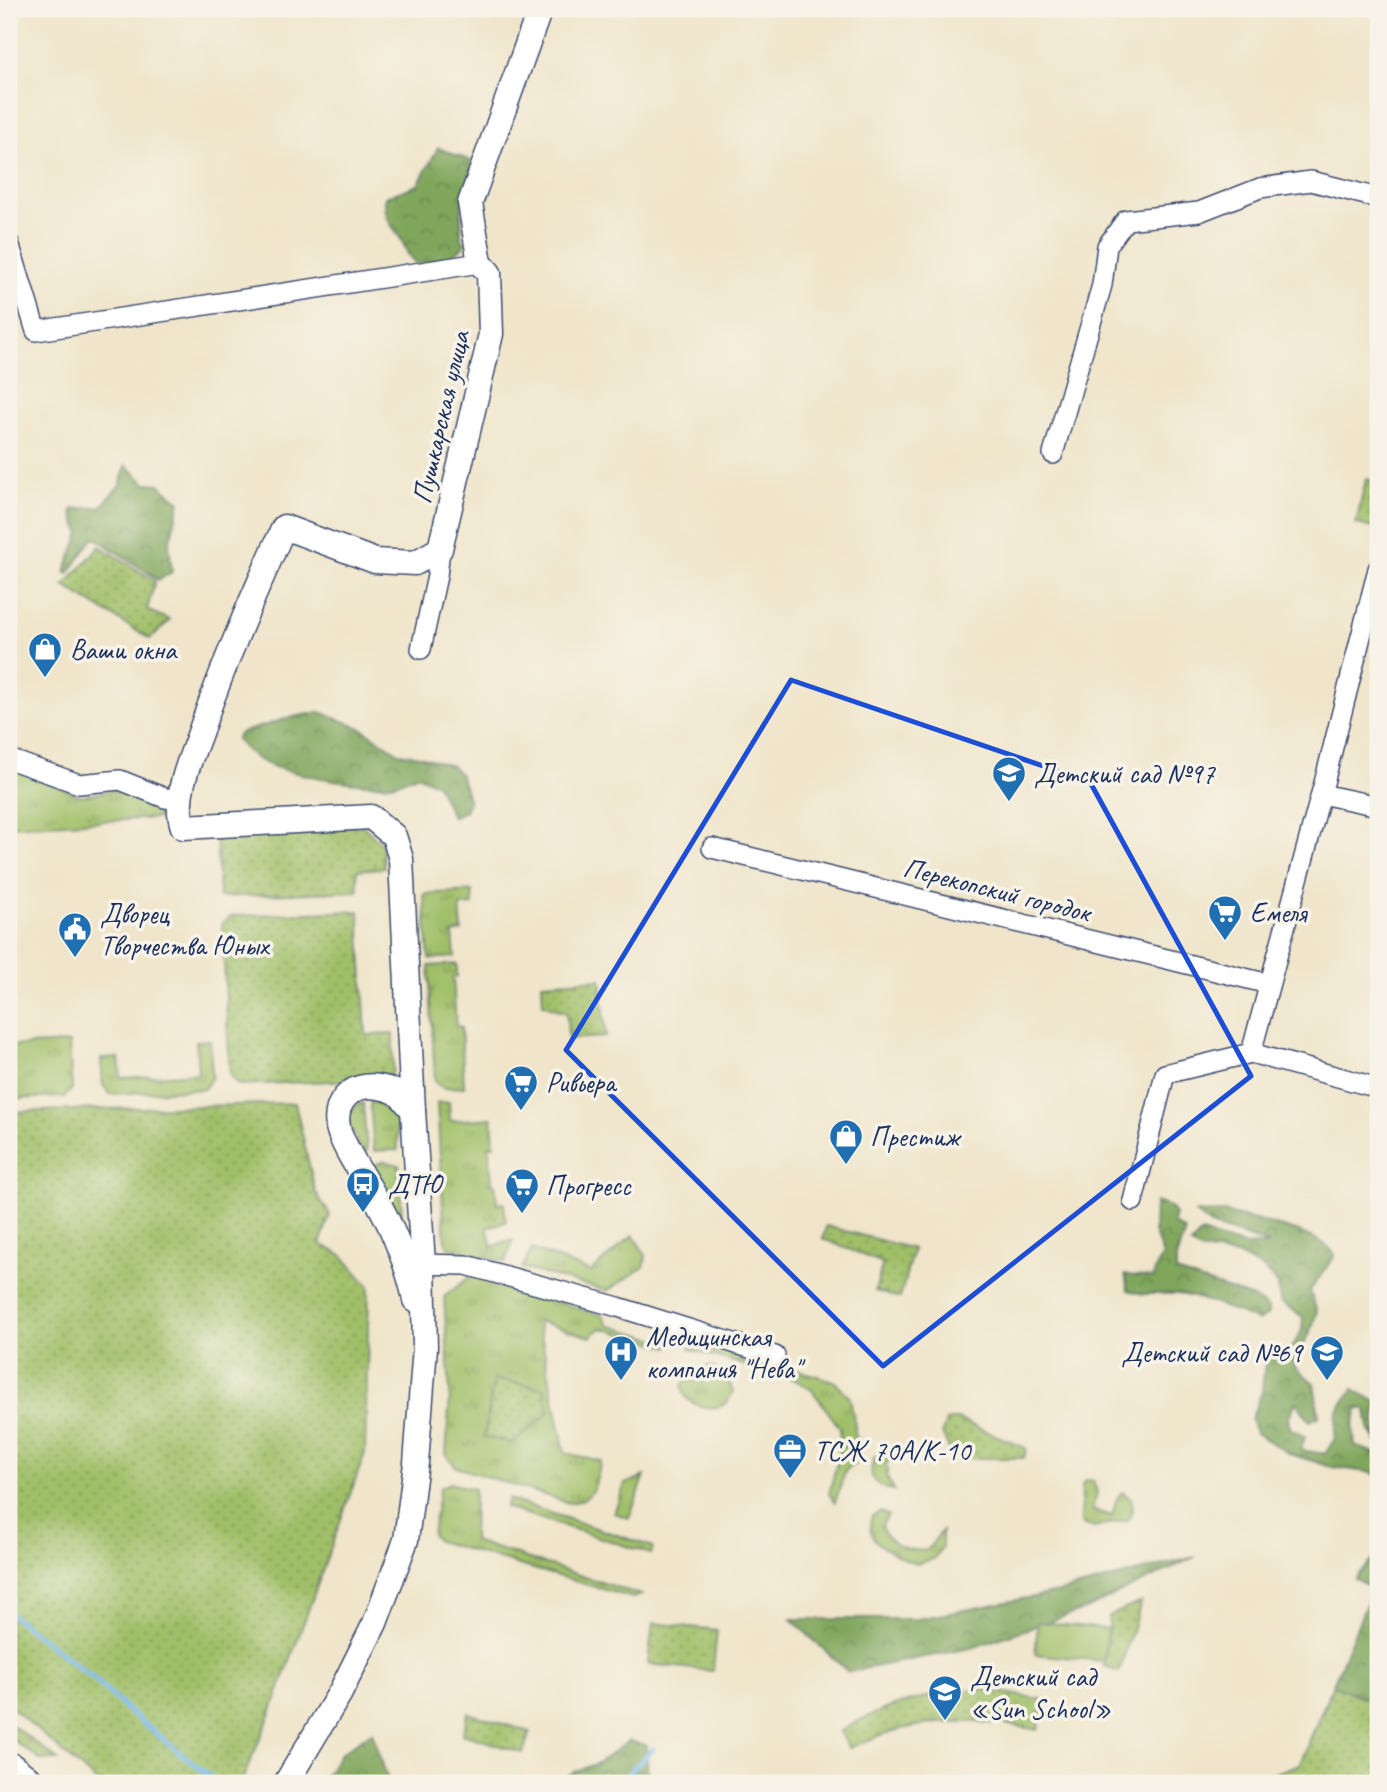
<svg xmlns="http://www.w3.org/2000/svg" width="1387" height="1792" font-family="Caveat,sans-serif">
	<style>
		.grass { fill: url(#grass-tufts); stroke: #5e7763; stroke-width: 2 }
		.forest { fill: url(#forest-crowns); stroke: #4e6a5d; stroke-width: 2 }
		.park { fill: url(#park-dots); stroke: #5e7763; stroke-width: 2 }
		.pitch { fill: #a0bf68; stroke: #5e7763; stroke-width: 2 }
		.lines { fill: none; stroke-linecap: round; stroke-linejoin: round }
		.stream { stroke: #79b9ed; stroke-width: 5 }
		.minor-casing { stroke: #3b4a6e; stroke-width: 22 }
		.tertiary-casing { stroke: #3b4a6e; stroke-width: 27 }
		.secondary-casing { stroke: #3b4a6e; stroke-width: 31 }
		.minor { stroke: #fff; stroke-width: 19 }
		.tertiary { stroke: #fff; stroke-width: 24 }
		.secondary { stroke: #fff; stroke-width: 28 }
		.marked { fill: none; stroke: #1d4ed8; stroke-width: 5; stroke-linejoin: round }
		.labels { text-anchor: middle; stroke-width: 7; stroke-linejoin: round; paint-order: stroke }
		.street-label { font-size: 28px; fill: #1b2f5e; stroke: #f7f3e8 }
		.poi-label { font-size: 28px; fill: #1b2f5e; stroke: #f7f3e8; text-anchor: start }
	</style>
	<defs>
		<pattern id="grass-tufts" width="24" height="20" patternUnits="userSpaceOnUse" patternTransform="scale(1.75)"><rect width="24" height="20" fill="#a0bf68"/><path d="M3 7l-1-3M5 7V3M7 7l1-3M15 17l-1-3M17 17v-4M19 17l1-3" fill="none" stroke="#829c59"/></pattern>
		<pattern id="forest-crowns" width="20" height="18" patternUnits="userSpaceOnUse" patternTransform="scale(1.75)"><rect width="20" height="18" fill="#80a65c"/><path d="M2 6a3 3 0 1 1 6 0M12 15a3 3 0 1 1 6 0" fill="none" stroke="#68884f"/></pattern>
		<pattern id="park-dots" width="8" height="8" patternUnits="userSpaceOnUse" patternTransform="scale(1.75)"><rect width="8" height="8" fill="#a0bf68"/><path d="M2 2h.1M6 6h.1" fill="none" stroke="#829c59" stroke-width="1.8" stroke-linecap="round"/></pattern>
	</defs>
	<rect width="100%" height="100%" fill="#f7f3e8"/>
	<filter id="ink" filterUnits="userSpaceOnUse"><feTurbulence type="fractalNoise" baseFrequency=".0143" numOctaves="2"/><feDisplacementMap in="SourceGraphic" scale="14" xChannelSelector="R" yChannelSelector="G"/><feConvolveMatrix kernelMatrix="1 2 1 2 8 2 1 2 1" color-interpolation-filters="sRGB"/></filter>
	<filter id="wash" filterUnits="userSpaceOnUse"><feTurbulence type="fractalNoise" baseFrequency=".00686" numOctaves="4" result="noise"/><feDisplacementMap in="SourceGraphic" scale="28" xChannelSelector="R" yChannelSelector="G"/><feGaussianBlur stdDeviation="1.57" result="paint"/><feColorMatrix in="noise" values="0 0 0 0 0 0 0 0 0 0 0 0 0 0 0 0 0 1.4 0 .05"/><feComposite in="paint" operator="in"/></filter>
	<g filter="url(#wash)">
		<rect width="100%" height="100%" fill="#f0e5ca"/>
		<g class="grass">
			<polygon points="9,767 82,796 115,790 157,807 159,818 9,826"/>
			<polygon points="472,891 473,905 460,906 462,931 453,933 455,957 429,959 424,894"/>
			<polygon points="457,964 457,977 453,977 456,1026 461,1027 464,1087 443,1088 435,1082 429,966"/>
			<polygon points="210,1040 212,1077 204,1089 110,1094 103,1085 101,1059 119,1058 121,1078 198,1073 196,1041"/>
			<polygon points="69,1043 72,1089 64,1097 9,1099 9,1046"/>
			<path d="M370,1102C398,1102 398,1129 398,1150L374,1151Z"/>
			<polygon points="449,1102 450,1121 492,1118 494,1145 489,1146 492,1183 495,1184 497,1203 504,1203 506,1222 487,1227 492,1247 509,1240 513,1241 505,1262 450,1248 445,1241 437,1103"/>
			<polygon points="363,1103 367,1152 361,1152 348,1122 354,1107"/>
			<polygon points="385,1161 399,1165 402,1217 398,1219 371,1166"/>
			<polygon points="633,1235 646,1256 644,1267 607,1291 522,1268 532,1249 591,1272"/>
			<path d="M472,1275L604,1316L607,1325L670,1343L669,1347L601,1328L590,1337L538,1321L565,1453L601,1461C595,1485 596,1500 569,1503L456,1467L446,1455L450,1393L444,1297Z"/>
			<polygon points="693,1339 834,1381 850,1398 855,1426 856,1463 846,1470 835,1502 829,1494 839,1454 840,1428 812,1390 795,1380 690,1349"/>
			<path d="M710,1366C724,1372 728,1378 733,1392C731,1395 730,1399 727,1402C713,1415 678,1404 683,1383L689,1380L699,1381L703,1368Z"/>
			<path d="M892,1453L894,1458L885,1464L888,1470L886,1475L894,1491C874,1486 867,1479 874,1458L882,1454Z"/>
			<polygon points="645,1476 629,1518 614,1513 625,1484"/>
			<polygon points="1086,1480 1093,1481 1097,1492 1092,1510 1112,1516 1117,1498 1122,1492 1131,1498 1133,1508 1128,1520 1094,1527 1084,1525 1081,1521 1082,1485"/>
			<polygon points="450,1483 474,1489 473,1541 641,1595 633,1598 437,1541 432,1534 440,1488"/>
			<polygon points="508,1499 653,1547 651,1554 505,1507"/>
			<path d="M880,1512L888,1515L881,1527C890,1545 907,1552 927,1550L942,1531V1547L934,1559L916,1564C896,1554 862,1545 872,1516Z"/>
			<polygon points="9,1723 58,1760 40,1760 9,1737"/>
		</g>
		<g class="forest">
			<path d="M438,148L471,161L470,186L462,201L461,237L465,244C454,260 434,261 417,264C409,258 408,254 404,245C394,224 384,225 385,197L418,185Z"/>
			<polygon points="126,465 145,483 159,484 180,502 169,544 172,572 159,580 94,537 68,574 65,572 80,533 72,513 73,509 101,507 120,485"/>
			<path d="M320,712L361,728L399,753L420,756L452,766L460,774L469,802L465,811L452,817L437,784L417,775C410,777 403,781 396,783C370,789 284,774 261,761C250,755 243,748 236,739L240,733L288,718Z"/>
			<path d="M1155,1202L1170,1207L1175,1214L1173,1223L1185,1231L1176,1258V1272L1253,1298L1268,1308V1315L1258,1321C1234,1311 1209,1300 1184,1295C1164,1291 1149,1298 1128,1290L1125,1275L1154,1278L1155,1269L1163,1256L1154,1231Z"/>
			<path d="M1223,1212C1248,1219 1324,1232 1335,1255L1310,1291L1317,1312L1310,1333L1294,1361L1295,1367L1314,1383L1319,1416L1310,1421L1296,1402L1288,1419L1290,1428L1305,1437L1301,1450L1325,1454L1335,1438L1337,1412L1353,1389L1378,1403L1375,1416L1376,1440L1369,1429L1366,1409H1358L1353,1426L1355,1446L1378,1454V1478L1373,1473L1332,1467L1290,1454L1256,1433L1251,1419L1262,1391L1266,1354L1292,1348L1302,1330L1303,1317L1280,1302L1278,1285L1264,1269L1237,1255L1200,1250L1191,1245L1201,1233L1246,1246L1269,1244L1211,1225L1195,1213Z"/>
			<polygon points="1378,1554 1378,1783 1249,1783 1300,1764 1373,1588 1354,1579"/>
			<polygon points="1195,1557 1086,1609 971,1648 848,1672 791,1619 917,1619 1059,1592"/>
			<polygon points="372,1732 389,1783 321,1783 340,1754"/>
			<polygon points="629,1741 646,1745 648,1780 646,1783 561,1783 571,1773 596,1764"/>
		</g>
		<g class="park">
			<polygon points="1366,479 1378,482 1378,529 1356,524"/>
			<polygon points="100,546 155,581 147,610 170,620 150,639 64,586"/>
			<polygon points="362,825 382,844 384,868 357,870 358,891 219,897 216,834"/>
			<polygon points="359,911 366,1035 393,1034 393,1072 381,1079 238,1085 230,1076 222,924 231,916"/>
			<polygon points="601,979 606,1037 568,1039 567,1013 543,1004 542,983"/>
			<polygon points="295,1103 315,1191 330,1215 320,1244 342,1255 369,1286 365,1453 271,1713 241,1783 98,1783 9,1705 9,1112"/>
			<polygon points="826,1226 913,1249 900,1298 875,1291 883,1263 823,1239"/>
			<polygon points="494,1379 544,1388 549,1412 513,1443 484,1437"/>
			<polygon points="957,1419 1026,1448 1024,1458 958,1458 950,1451 942,1433 946,1421"/>
			<polygon points="1141,1602 1119,1672 1104,1666 1109,1616"/>
			<polygon points="653,1623 717,1630 713,1671 648,1664"/>
			<polygon points="1334,1685 1378,1704 1378,1783 1249,1783 1300,1764"/>
			<path d="M983,1689L1045,1700L1038,1730C1001,1722 960,1719 923,1725C897,1728 873,1738 849,1748L840,1731C884,1705 932,1692 983,1689Z"/>
			<polygon points="468,1713 530,1732 523,1753 462,1734"/>
		</g>
		<polygon class="pitch" points="1038,1622 1108,1629 1104,1661 1035,1654"/>
		<g class="lines">
			<g class="stream">
				<polyline points="9,1613 93,1678 129,1712 218,1783"/>
				<polyline points="619,1783 653,1749"/>
			</g>
		</g>
	</g>
	<g filter="url(#ink)">
		<g class="lines">
			<g class="minor-casing">
				<g id="minor">
					<polyline points="9,243 36,331 480,263"/>
					<polyline points="1053,454 1102,285 1107,246 1126,220 1199,212 1260,188 1311,181 1378,198"/>
					<polyline points="421,649 437,576 440,549"/>
					<polyline points="9,759 79,784 120,780 165,798 180,799"/>
					<polyline points="1321,794 1378,806"/>
					<polyline points="712,848 1269,984"/>
					<polyline points="1251,1053 1324,783 1378,569"/>
					<polyline points="1133,1201 1165,1074 1251,1053 1378,1088"/>
					<polyline points="409,1264 466,1265 618,1307 775,1356"/>
				</g>
			</g>
			<g class="tertiary-casing">
				<g id="tertiary">
					<path d="M413,1110C399,1094 399,1091 379,1087C353,1082 333,1101 338,1127C342,1147 369,1185 379,1204C393,1229 410,1272 415,1300"/>
					<path d="M286,1783L340,1693L375,1623L406,1540L416,1463L425,1347L423,1264L413,1110L401,859L394,836L371,817L183,827C172,796 191,759 201,730C225,660 254,594 284,527L375,561L415,563L440,549L491,334L489,273L480,263L470,203L540,9"/>
				</g>
			</g>
			<g class="secondary-casing">
				<polyline id="secondary" points="9,1766 31,1783"/>
			</g>
			<use href="#minor" class="minor"/>
			<use href="#tertiary" class="tertiary"/>
			<use href="#secondary" class="secondary"/>
		</g>
	</g>
	<path class="marked" d="M791,680L1090,782L1251,1076L883,1366L566,1050Z"/>
	<defs>
		<g id="shop-pin" transform="scale(1.75)"><path d="M0 17L-7.5 6A9.5 9.5 0 1 1 7.5 6Z" fill="#1f6fb2" stroke="#f7f3e8"/><path d="M-5-2.5h2.3a2.7 3.5 0 0 1 5.4 0H5L5.5 6h-11ZM-1.5-2.5h3a1.5 2.3 0 0 0-3 0Z" fill="#fff"/></g>
		<g id="school-pin" transform="scale(1.75)"><path d="M0 17L-7.5 6A9.5 9.5 0 1 1 7.5 6Z" fill="#1f6fb2" stroke="#f7f3e8"/><path d="M0-5L7-2L0 1L-7-2ZM-4 1L0 2.5L4 1V4Q0 6-4 4Z" fill="#fff"/></g>
		<g id="supermarket-pin" transform="scale(1.75)"><path d="M0 17L-7.5 6A9.5 9.5 0 1 1 7.5 6Z" fill="#1f6fb2" stroke="#f7f3e8"/><path d="M-6-5.5h2.5l.6 2H6L4.5 2H-2.5L-4.4-4H-6ZM-1.5 3.2a1.3 1.3 0 1 0 .1 0ZM3 3.2a1.3 1.3 0 1 0 .1 0Z" fill="#fff"/></g>
		<g id="civic-pin" transform="scale(1.75)"><path d="M0 17L-7.5 6A9.5 9.5 0 1 1 7.5 6Z" fill="#1f6fb2" stroke="#f7f3e8"/><path d="M-.6-6.5H3V-4.5H.6V-3L4-1V1h2V6H-6V1h2V-1L-.6-3ZM-1.2 2.5V6h2.4V2.5Z" fill="#fff"/></g>
		<g id="bus-pin" transform="scale(1.75)"><path d="M0 17L-7.5 6A9.5 9.5 0 1 1 7.5 6Z" fill="#1f6fb2" stroke="#f7f3e8"/><path d="M-5-6H5V4H4V6H2V4H-2V6H-4V4H-5ZM-3.5-4V0h7V-4ZM-3.5 1.2v1.5H-2V1.2ZM2 1.2v1.5H3.5V1.2Z" fill="#fff"/></g>
		<g id="hospital-pin" transform="scale(1.75)"><path d="M0 17L-7.5 6A9.5 9.5 0 1 1 7.5 6Z" fill="#1f6fb2" stroke="#f7f3e8"/><path d="M-5-5h3v3.5h4V-5h3V5h-3V1.5h-4V5h-3Z" fill="#fff"/></g>
		<g id="office-pin" transform="scale(1.75)"><path d="M0 17L-7.5 6A9.5 9.5 0 1 1 7.5 6Z" fill="#1f6fb2" stroke="#f7f3e8"/><path d="M-6-3h4V-5.5h4V-3h4V5H-6ZM-1-4.5V-3h2v-1.5ZM-6 0V1H6V0Z" fill="#fff"/></g>
	</defs>
	<g fill-rule="evenodd">
		<use href="#shop-pin" x="45" y="649"/>
		<use href="#school-pin" x="1009" y="773"/>
		<use href="#supermarket-pin" x="1225" y="912"/>
		<use href="#civic-pin" x="75" y="929"/>
		<use href="#supermarket-pin" x="521" y="1082"/>
		<use href="#shop-pin" x="846" y="1136"/>
		<use href="#bus-pin" x="363" y="1184"/>
		<use href="#supermarket-pin" x="522" y="1185"/>
		<use href="#hospital-pin" x="621" y="1352"/>
		<use href="#school-pin" x="1327" y="1352"/>
		<use href="#office-pin" x="790" y="1450"/>
		<use href="#school-pin" x="945" y="1692"/>
	</g>
	<g class="labels">
		<g class="street-label">
			<text transform="translate(440 417) rotate(-77)" y="10">Пушкарская улица</text>
			<text transform="translate(997 889) rotate(14)" y="10">Перекопский городок</text>
		</g>
		<g class="poi-label">
			<text x="70" y="659">Ваши окна</text>
			<text x="1034" y="783">Детский сад №97</text>
			<text x="1250" y="922">Емеля</text>
			<text x="100" y="923">Дворец<tspan x="100" dy="32">Творчества Юных</tspan></text>
			<text x="546" y="1092">Ривьера</text>
			<text x="870" y="1146">Престиж</text>
			<text x="388" y="1194">ДТЮ</text>
			<text x="546" y="1195">Прогресс</text>
			<text x="646" y="1346">Медицинская<tspan x="646" dy="32">компания "Нева"</tspan></text>
			<text x="1302" y="1362" text-anchor="end">Детский сад №69</text>
			<text x="814" y="1460">ТСЖ 70А/К-10</text>
			<text x="970" y="1686">Детский сад<tspan x="970" dy="32">«Sun School»</tspan></text>
		</g>
	</g>
	<rect width="1387" height="1792" fill="none" stroke="#f7f3e8" stroke-width="35"/>
</svg>
